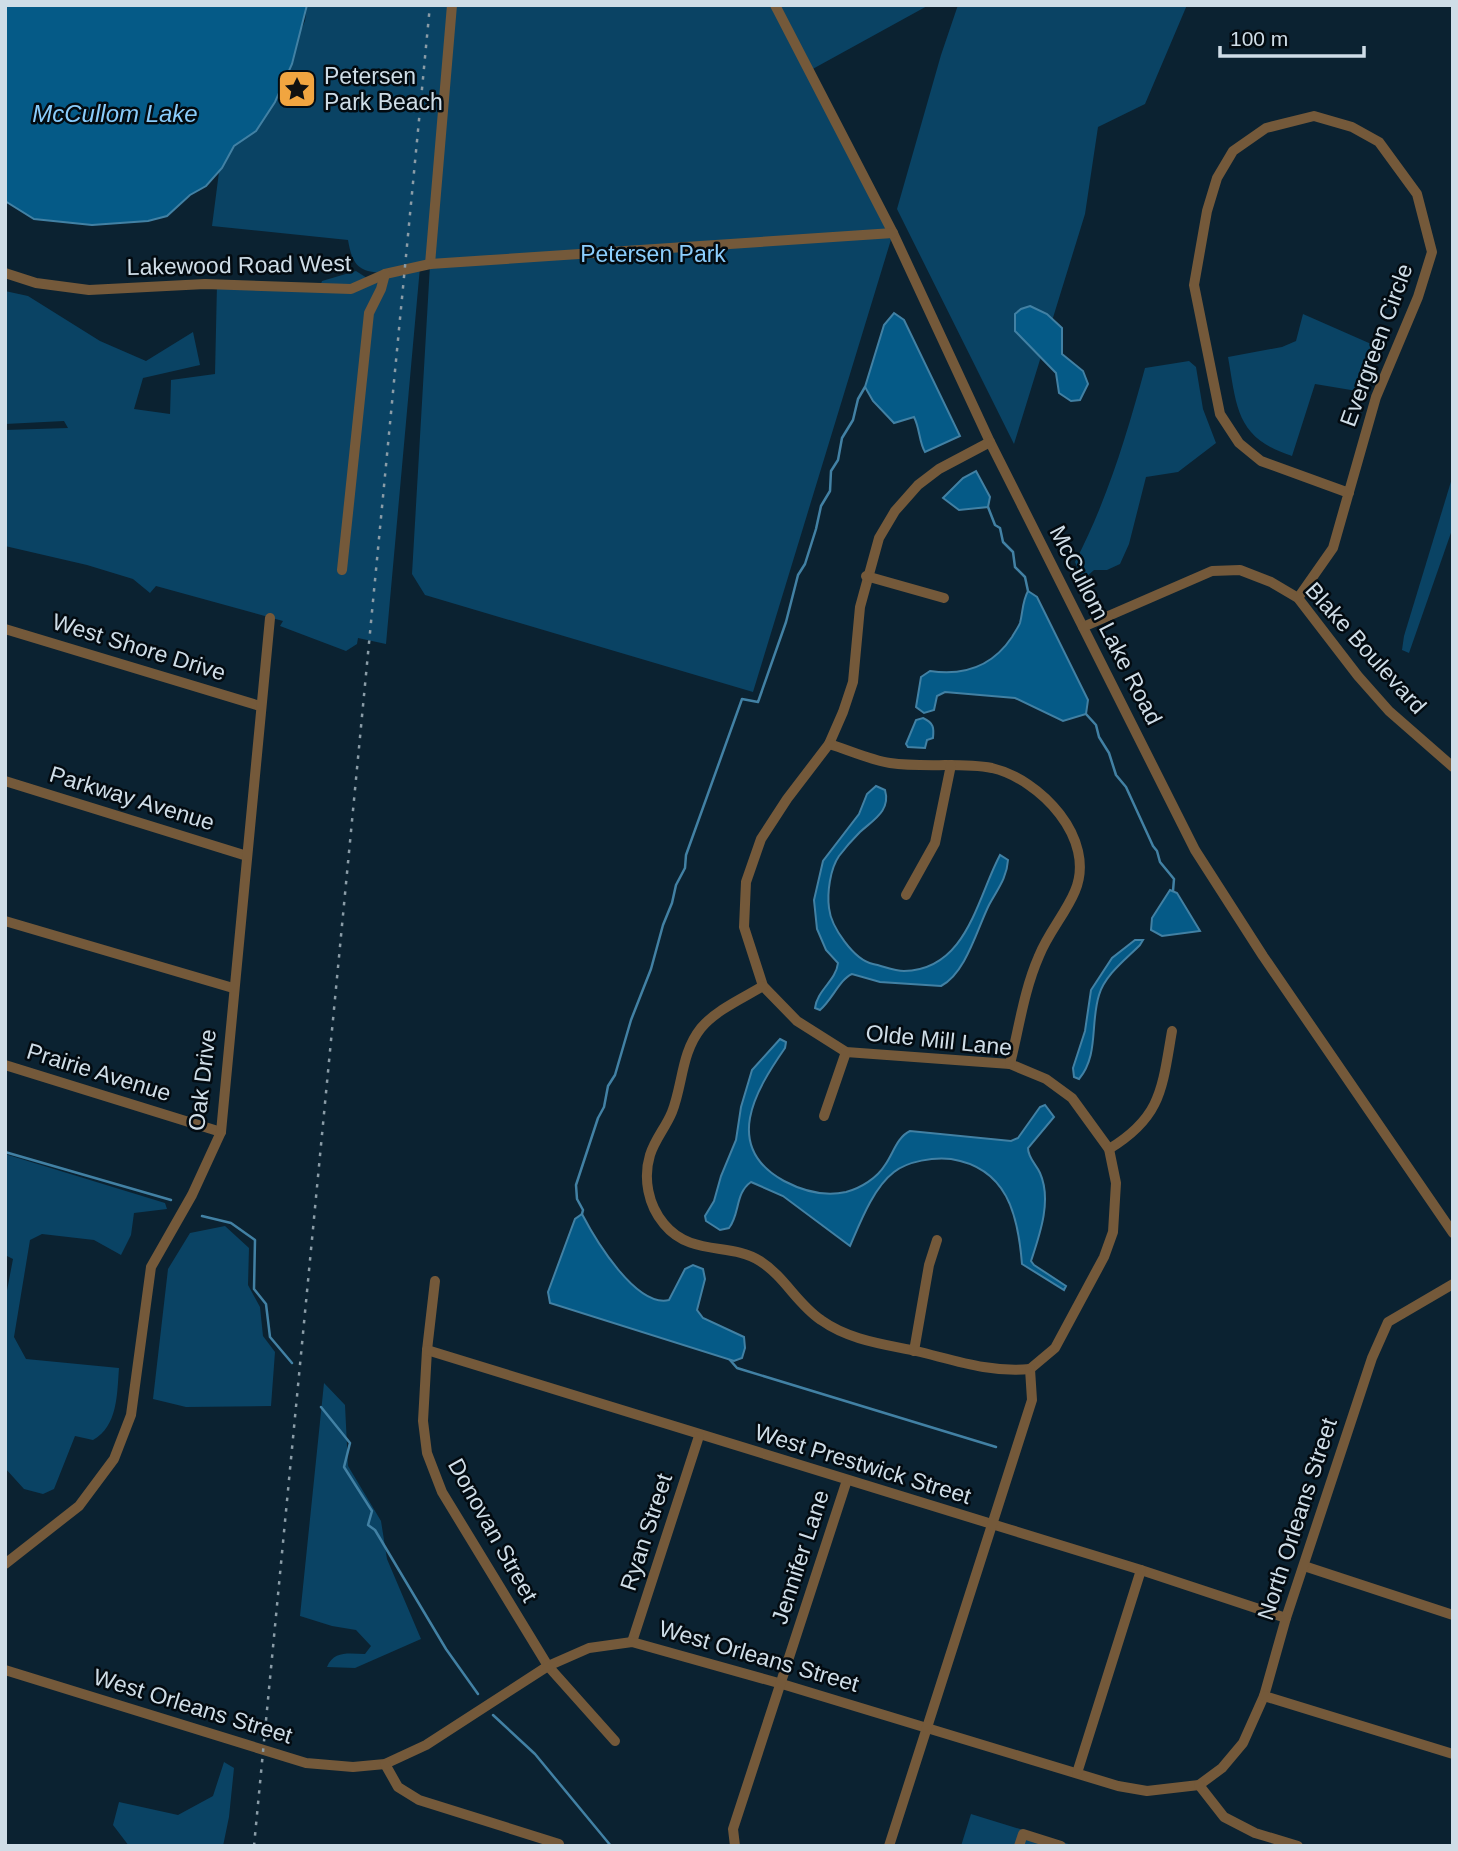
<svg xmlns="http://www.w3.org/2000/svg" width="1458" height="1851" font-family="Arial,sans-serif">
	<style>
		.green { fill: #0a4364 }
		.water { fill: #055a87; stroke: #4281a4; stroke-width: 2 }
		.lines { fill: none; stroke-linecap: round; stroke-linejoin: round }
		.stream { stroke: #4281a4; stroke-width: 2.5 }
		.minor { stroke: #74593a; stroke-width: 10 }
		.rail { stroke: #8a9ca7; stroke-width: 2.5; stroke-dasharray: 3.5 7; stroke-linecap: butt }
		.labels { text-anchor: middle; stroke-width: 5; stroke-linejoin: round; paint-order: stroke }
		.poi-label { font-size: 23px; fill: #cfdde7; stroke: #030b11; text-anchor: start }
		.park-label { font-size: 23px; fill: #8ccefd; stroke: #030b11 }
		.street-label { font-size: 23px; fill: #cfdde7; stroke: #030b11 }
		.water-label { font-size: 24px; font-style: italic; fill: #8accfb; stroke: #030b11 }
	</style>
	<rect width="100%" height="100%" fill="#0b2231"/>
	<g class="green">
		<path d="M307,5H929L809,71L893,233L753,692L425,595L412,574L430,265L420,267L386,644L358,638L357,644L346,651L280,626L283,621L156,586L150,593L133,579L87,565L5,546V430L68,428L64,421L5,424V291L28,296L100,341L146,361L193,332L200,365L143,378L134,409L170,414L171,380L215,374L217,284L320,287L322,281L356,271L370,280L383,273C358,272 352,264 348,240L212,226L219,172L234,146L256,131L305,21Z"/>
		<polygon points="958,5 1187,5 1145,104 1098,127 1085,214 1014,444 897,209 941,55"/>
		<path d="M1303,314L1378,347L1357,391L1315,384L1292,456C1236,438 1237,408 1228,357L1282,347L1296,341Z"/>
		<path d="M1189,361L1196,367L1203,409L1216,443L1178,472L1146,477L1129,544L1120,564L1107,570H1094L1083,580L1075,562C1107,501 1127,434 1145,368Z"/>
		<polygon points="1453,475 1453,527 1409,653 1402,650 1404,636"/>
		<path d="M5,1154L165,1203L167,1209L134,1213L131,1235L121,1255L94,1240L42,1234L30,1240L14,1337L26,1359L119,1368C117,1394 118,1426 93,1440L75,1436L54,1489L43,1494L24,1489L5,1468V1301L13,1259L5,1255Z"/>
		<polygon points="225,1226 249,1248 248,1285 260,1307 263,1336 275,1352 271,1406 186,1407 153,1399 168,1269 190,1233"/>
		<path d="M324,1383L345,1405L348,1466L381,1521L387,1559L421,1639L355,1668L327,1667C334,1650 350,1654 365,1654L371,1646L356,1630L332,1626L300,1616Z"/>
		<polygon points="224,1762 234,1768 229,1817 223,1846 129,1846 113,1825 119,1802 178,1815 213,1796"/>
		<polygon points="971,1814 1075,1846 961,1846"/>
	</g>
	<g class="water">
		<polygon points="5,5 307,5 292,64 275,102 256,131 234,146 222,168 206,186 190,195 167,216 148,221 92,225 34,219 5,201"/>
		<polygon points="1030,306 1047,314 1062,328 1062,354 1083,371 1088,384 1080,400 1071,401 1059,393 1056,373 1015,331 1015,314 1021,309"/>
		<path d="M894,313L904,320L960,436L925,452C919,442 920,429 914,417L894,423L873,401L865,387L884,325Z"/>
		<polygon points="976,471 990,497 988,507 959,510 943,498 963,478"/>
		<path d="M1028,591L1037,597L1088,700L1086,714L1063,721L1015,698L945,692L937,696L934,710L924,713L916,707L921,677L930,671C964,676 992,667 1012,637C1014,633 1018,628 1020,623C1023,612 1022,602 1028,591Z"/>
		<path d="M923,718C934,723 934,728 933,738L927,740L925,748L908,747L906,744L916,720Z"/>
		<path d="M876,786L885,790C891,811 873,820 860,832C853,839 845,848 839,856C830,869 827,893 829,908C831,927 854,960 873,964C883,966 894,971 904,971C967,970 977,898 1000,855L1008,860C1007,878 997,890 989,905C977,929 966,973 941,986L880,982L852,974C840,979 832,1000 820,1010L815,1008C817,990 836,981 838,963L826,950L817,929L814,900L823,861L859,814L867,794Z"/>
		<polygon points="1170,890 1177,893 1200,931 1162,936 1151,930 1152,918"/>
		<path d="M1135,940H1143L1140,945C1125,960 1105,975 1099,995C1090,1024 1099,1055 1079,1079L1074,1077L1073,1068L1085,1031L1091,990L1112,958Z"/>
		<path d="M780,1039L786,1042L785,1048C755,1091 722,1147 784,1181C803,1191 824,1197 846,1192C861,1188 877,1178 885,1165C893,1154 897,1137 910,1131L1011,1141L1018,1138L1040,1107L1045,1105L1054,1117L1028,1148C1028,1158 1036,1164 1040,1173C1052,1200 1040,1234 1031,1261L1034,1265L1066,1286L1064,1290L1022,1264C1018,1214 1007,1168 951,1159C934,1157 908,1161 894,1172C873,1188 860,1223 850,1246L783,1196L751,1182C735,1193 740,1214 729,1228L720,1230L706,1221L705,1216L714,1201L721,1176L736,1140L741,1107L752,1070Z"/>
		<path d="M582,1214C595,1239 636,1308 669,1300L685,1269L693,1265L703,1269L705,1279L697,1310L703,1318L744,1337L745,1348L742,1358L734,1361L550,1303L548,1292L575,1219Z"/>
	</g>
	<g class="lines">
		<g class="stream">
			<polyline points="988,507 995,525 1000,528 1003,542 1013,552 1015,567 1025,577 1028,591"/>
			<polyline points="1086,714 1096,725 1099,737 1109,753 1116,775 1126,787 1153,846 1157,851 1160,862 1174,879 1173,891"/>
			<polyline points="5,1152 171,1200"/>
			<polyline points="582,1214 583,1210 577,1199 576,1185 598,1118 604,1107 608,1086 615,1075 631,1020 651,969 663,925 672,903 676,885 685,868 686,855 742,699 758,702 786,622 798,575 805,564 816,529 821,506 830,491 831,471 838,460 842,438 853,420 858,399 865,387"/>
			<polyline points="202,1216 231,1223 255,1240 254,1289 266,1304 270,1337 292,1363"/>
			<polyline points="730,1360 737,1368 996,1447"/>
			<polyline points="321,1407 350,1443 344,1467 372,1511 368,1525 375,1530 446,1649 478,1694"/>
			<polyline points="493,1715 535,1754 611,1846"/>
		</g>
		<g class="minor">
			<polyline points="775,5 893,233 990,442 1195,850 1263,956 1453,1233"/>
			<polyline points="430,264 452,5"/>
			<polyline points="5,273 36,283 89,290 205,284 351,289 385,274 430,264 893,233"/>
			<polyline points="990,442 939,469 918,485 895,511 879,538 860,607 853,682 843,712 829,744 787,799 761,839 746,882 744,927 763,986 797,1021 846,1052 1010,1064 1046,1079 1072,1098 1109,1149 1116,1183 1113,1232 1104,1257 1055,1348 1030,1369"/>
			<polyline points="342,570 369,313 381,289 385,274"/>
			<polyline points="866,576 944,598"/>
			<polyline points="1298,598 1333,548 1376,397 1418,297 1432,252 1417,194 1379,142 1352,127 1314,116 1266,128 1233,151 1217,178 1207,211 1194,285 1220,414 1239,443 1261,461 1349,493"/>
			<polyline points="1083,627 1212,571 1240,570 1271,582 1298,598 1358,676 1389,711 1453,767"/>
			<polyline points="5,629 260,706"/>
			<path d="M829,744C849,750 870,760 890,763C924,768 959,762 992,768C1040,779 1097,839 1075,891C1066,913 1048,933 1039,956C1024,990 1019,1028 1010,1064"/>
			<polyline points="5,781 247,856"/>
			<polyline points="906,895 935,843 951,765"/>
			<polyline points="5,921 233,988"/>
			<path d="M763,986C743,998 716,1010 701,1028C681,1053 683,1084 672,1112C666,1127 655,1139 650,1155C643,1178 648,1205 664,1224C691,1257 731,1242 760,1261C785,1277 797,1304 821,1320C849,1340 883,1344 916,1351C954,1360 990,1373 1030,1369"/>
			<polyline points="5,1065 221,1132"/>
			<polyline points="824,1116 846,1052"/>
			<path d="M1109,1149C1162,1117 1162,1088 1172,1031"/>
			<polyline points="435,1281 427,1350 423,1421 427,1453 442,1492 548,1666 615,1741"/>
			<polyline points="427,1350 1141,1570 1286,1618"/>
			<polyline points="914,1351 929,1265 937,1240"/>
			<polyline points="5,1564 79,1506 114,1459 131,1415 151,1267 192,1195 221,1132 270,618"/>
			<polyline points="1304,1566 1453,1615"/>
			<polyline points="632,1642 699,1436"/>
			<polyline points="5,1670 306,1763 353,1767 385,1764 426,1745 548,1666 589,1648 632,1642 782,1684 1118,1786 1147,1791 1199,1785 1222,1768 1243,1743 1264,1696 1286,1618 1372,1358 1388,1322 1453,1284"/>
			<polyline points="1264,1696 1453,1754"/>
			<polyline points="385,1764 398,1787 419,1800 559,1844"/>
			<polyline points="1077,1773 1141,1570"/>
			<polyline points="1199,1785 1224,1817 1255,1833 1298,1846"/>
			<polyline points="735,1846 733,1829 847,1480"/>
			<polyline points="889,1846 1032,1400 1030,1369"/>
			<polyline points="1019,1846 1023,1834 1061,1846"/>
		</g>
		<polyline class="rail" points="254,1846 430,5"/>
	</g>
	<defs>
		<g id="sight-square" transform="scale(2.0125)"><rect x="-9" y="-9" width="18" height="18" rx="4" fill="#f1a540" stroke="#030b11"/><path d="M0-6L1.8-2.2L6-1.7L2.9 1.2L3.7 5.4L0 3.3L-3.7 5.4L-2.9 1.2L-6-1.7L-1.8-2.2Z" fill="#111"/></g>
	</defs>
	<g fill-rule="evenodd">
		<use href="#sight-square" x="297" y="89"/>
	</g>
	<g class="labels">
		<g class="poi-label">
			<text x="324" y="84">Petersen<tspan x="324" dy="26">Park Beach</tspan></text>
		</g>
		<g class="park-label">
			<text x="653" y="262">Petersen Park</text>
		</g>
		<g class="street-label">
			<text transform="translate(239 265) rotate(-1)" y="8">Lakewood Road West</text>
			<text transform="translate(1376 345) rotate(-70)" y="8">Evergreen Circle</text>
			<text transform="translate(1106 625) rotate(63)" y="8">McCullom Lake Road</text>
			<text transform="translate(139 647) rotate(17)" y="8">West Shore Drive</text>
			<text transform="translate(1366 648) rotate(48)" y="8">Blake Boulevard</text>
			<text transform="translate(132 798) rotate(17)" y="8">Parkway Avenue</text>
			<text transform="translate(939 1040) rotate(6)" y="8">Olde Mill Lane</text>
			<text transform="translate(99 1072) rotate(17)" y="8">Prairie Avenue</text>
			<text transform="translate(202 1080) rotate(-83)" y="8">Oak Drive</text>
			<text transform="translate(863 1464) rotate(17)" y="8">West Prestwick Street</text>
			<text transform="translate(1297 1519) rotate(-72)" y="8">North Orleans Street</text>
			<text transform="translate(493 1530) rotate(61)" y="8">Donovan Street</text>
			<text transform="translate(646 1532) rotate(-72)" y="8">Ryan Street</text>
			<text transform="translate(800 1557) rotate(-72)" y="8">Jennifer Lane</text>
			<text transform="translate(759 1656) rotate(16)" y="8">West Orleans Street</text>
			<text transform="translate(193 1706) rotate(17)" y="8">West Orleans Street</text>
		</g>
		<g class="water-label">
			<text x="115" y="122">McCullom Lake</text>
		</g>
	</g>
	<rect width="1458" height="1851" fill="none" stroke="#cfdde7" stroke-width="14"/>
	<path d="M1220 46v10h144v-10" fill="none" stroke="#cfdde7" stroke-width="3.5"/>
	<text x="1230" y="46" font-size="21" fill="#cfdde7" stroke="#030b11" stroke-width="5" paint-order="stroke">100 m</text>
</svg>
